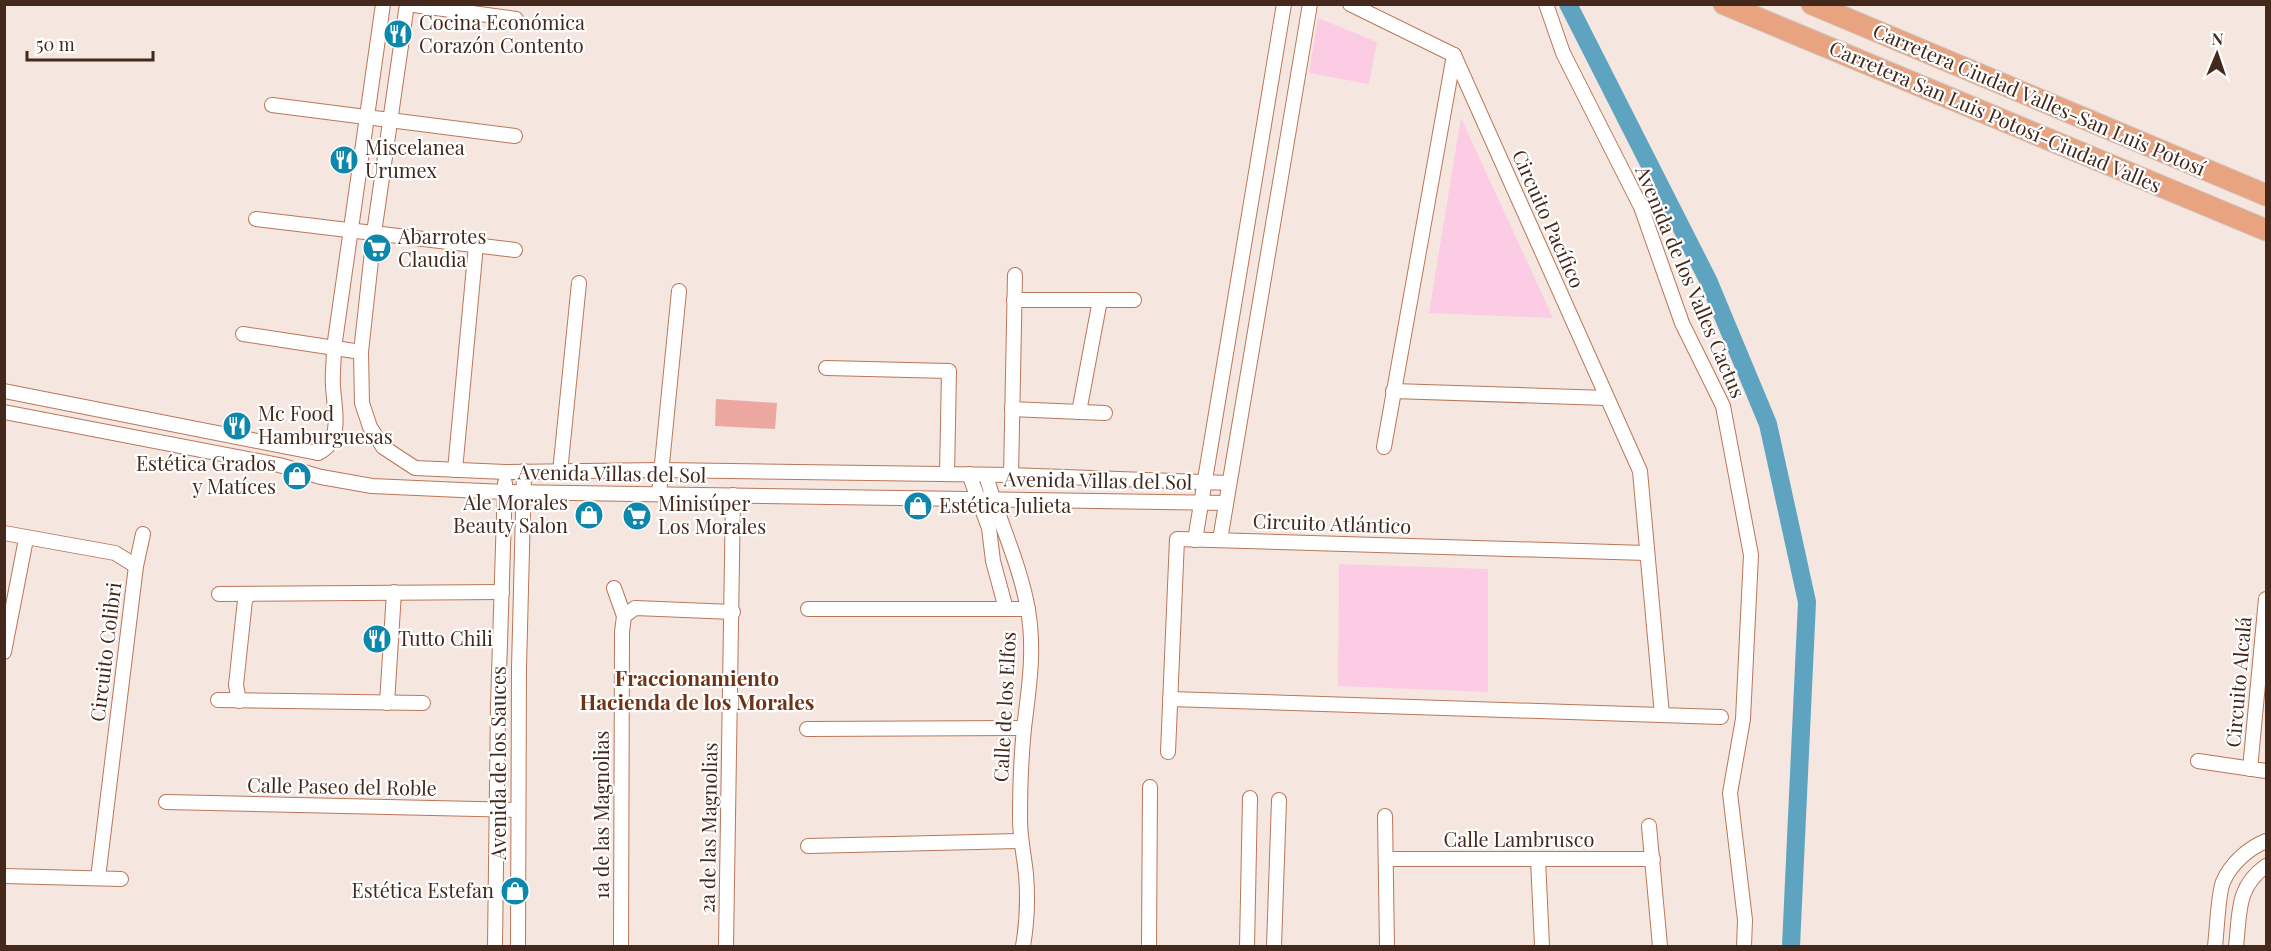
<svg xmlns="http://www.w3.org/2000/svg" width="2271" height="951" font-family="'Playfair Display',serif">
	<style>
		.green { fill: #fccce5 }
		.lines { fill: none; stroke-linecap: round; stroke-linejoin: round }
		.canal { stroke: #5ea4c0; stroke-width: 18 }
		.building { fill: #eba7a0 }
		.minor-casing { stroke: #b97759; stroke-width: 16 }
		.primary-casing { stroke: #cec7c4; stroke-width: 23 }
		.minor { stroke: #fff; stroke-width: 14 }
		.primary { stroke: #e8a481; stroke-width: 21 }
		.labels { text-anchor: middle; stroke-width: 4.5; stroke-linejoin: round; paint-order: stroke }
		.poi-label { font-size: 20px; fill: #44281c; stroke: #fff; text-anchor: start }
		.street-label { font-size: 20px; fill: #44281c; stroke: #fff }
		.neighbourhood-label { font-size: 21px; font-weight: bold; fill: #6f3416; stroke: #fff }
	</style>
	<rect width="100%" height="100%" fill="#f5e6df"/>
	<g class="green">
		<polygon points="1318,18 1377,42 1369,84 1309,73"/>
		<polygon points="1461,118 1553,318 1429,313"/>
		<polygon points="1339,564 1488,569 1488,692 1338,686"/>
	</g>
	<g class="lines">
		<polyline class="canal" points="1568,4 1708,280 1768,424 1807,602 1791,946"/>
	</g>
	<polygon class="building" points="716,399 777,403 775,429 715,426"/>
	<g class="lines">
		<g class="minor-casing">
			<g id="minor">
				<polyline points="407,4 374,233 361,352 362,403 370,427 383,447 415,468 505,472 661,470 1011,475 1229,483"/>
				<polyline points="407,4 516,19"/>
				<polyline points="1350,4 1454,55 1640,471 1662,715"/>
				<polyline points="1546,4 1563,53 1641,207 1682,323 1723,406 1751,555 1743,719 1730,793 1745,920 1744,946"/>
				<polyline points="272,105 515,136"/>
				<polyline points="256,219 515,250"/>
				<polyline points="1014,300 1134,300"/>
				<polyline points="243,334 361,352"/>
				<polyline points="826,368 949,371 947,474"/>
				<polyline points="4,391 318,453"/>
				<polyline points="1393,391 1606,398"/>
				<polyline points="1012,409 1105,413"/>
				<polyline points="4,412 279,465 321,477 372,486 505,492 1226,503"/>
				<polyline points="1079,412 1100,300"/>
				<polyline points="1384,447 1454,55"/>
				<path d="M318,453C344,441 334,409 333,386C332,374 334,361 334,348L383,4"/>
				<polyline points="455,470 476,245"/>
				<polyline points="560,472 579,283"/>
				<polyline points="969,474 989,528 993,561 1006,609"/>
				<path d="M986,475C998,520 1020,563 1028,610C1035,650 1029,688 1024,728C1021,758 1020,789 1020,819C1020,838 1024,855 1026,874C1028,898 1027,923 1023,946"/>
				<polyline points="1011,475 1015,275"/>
				<polyline points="659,494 679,291"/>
				<polyline points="4,533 115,553 136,566"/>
				<polyline points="1195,540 1284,4"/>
				<polyline points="1220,540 1310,4"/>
				<polyline points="614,588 624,616"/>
				<polyline points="219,594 502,592"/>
				<polyline points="808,609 1028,609"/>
				<polyline points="4,652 26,539"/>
				<polyline points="1170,699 1721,717"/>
				<polyline points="218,700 423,703"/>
				<polyline points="239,701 236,685 245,600 249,594"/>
				<polyline points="387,703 394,592"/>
				<polyline points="807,729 1024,728"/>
				<polyline points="1168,752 1177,539 1646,553"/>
				<polyline points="2198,761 2266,771"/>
				<polyline points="2250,769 2266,599"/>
				<polyline points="166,802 518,810"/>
				<polyline points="1385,816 1387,946"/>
				<polyline points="1649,826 1660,946"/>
				<polyline points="808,846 1020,841"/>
				<polyline points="1386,859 1653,859"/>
				<polyline points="1538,859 1542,946"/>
				<polyline points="4,876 121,879"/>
				<polyline points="98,878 136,566 143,534"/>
				<polyline points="495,946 498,706 505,483"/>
				<polyline points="518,946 519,668 524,471"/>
				<polyline points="621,946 622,632 624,616 635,608 733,612"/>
				<polyline points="726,946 733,495"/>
				<polyline points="1149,946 1150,787"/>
				<polyline points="1247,946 1250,798"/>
				<polyline points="1274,946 1279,800"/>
				<path d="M2215,946C2217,931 2218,894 2223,882C2231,863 2249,848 2266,841"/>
				<path d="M2236,946C2240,913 2236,887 2266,866"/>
			</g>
		</g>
		<g class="primary-casing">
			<g id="primary">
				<polyline points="1724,4 2266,230"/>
				<polyline points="1812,4 2266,195"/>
			</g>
		</g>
		<use href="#minor" class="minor"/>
		<use href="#primary" class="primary"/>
	</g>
	<defs>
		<g id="restaurant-disc" transform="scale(1.5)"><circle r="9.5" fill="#0d87ab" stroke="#fff"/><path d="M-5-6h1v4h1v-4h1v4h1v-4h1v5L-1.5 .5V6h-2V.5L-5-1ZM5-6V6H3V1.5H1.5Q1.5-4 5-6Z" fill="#fff"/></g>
		<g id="supermarket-disc" transform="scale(1.5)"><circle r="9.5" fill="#0d87ab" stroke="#fff"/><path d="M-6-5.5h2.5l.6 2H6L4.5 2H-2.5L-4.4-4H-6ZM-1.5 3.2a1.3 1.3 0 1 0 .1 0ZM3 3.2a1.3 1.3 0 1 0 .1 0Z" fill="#fff"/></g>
		<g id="shop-disc" transform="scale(1.5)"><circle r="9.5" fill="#0d87ab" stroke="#fff"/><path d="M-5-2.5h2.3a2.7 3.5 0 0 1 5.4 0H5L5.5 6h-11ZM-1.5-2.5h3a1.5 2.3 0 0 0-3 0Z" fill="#fff"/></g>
	</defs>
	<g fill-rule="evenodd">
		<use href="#restaurant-disc" x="398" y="34"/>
		<use href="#restaurant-disc" x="344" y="160"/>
		<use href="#supermarket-disc" x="377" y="248"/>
		<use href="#restaurant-disc" x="237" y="426"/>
		<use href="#shop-disc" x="297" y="476"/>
		<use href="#shop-disc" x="918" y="506"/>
		<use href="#shop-disc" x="589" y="515"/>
		<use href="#supermarket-disc" x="637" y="516"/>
		<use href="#restaurant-disc" x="377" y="639"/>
		<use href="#shop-disc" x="515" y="891"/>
	</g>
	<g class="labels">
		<g class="poi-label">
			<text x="419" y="30">Cocina Económica<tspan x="419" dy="23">Corazón Contento</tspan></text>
			<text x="365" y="155">Miscelanea<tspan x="365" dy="23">Urumex</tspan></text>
			<text x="398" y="244">Abarrotes<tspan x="398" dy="23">Claudia</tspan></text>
			<text x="258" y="421">Mc Food<tspan x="258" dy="23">Hamburguesas</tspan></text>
			<text x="276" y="471" text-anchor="end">Estética Grados<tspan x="276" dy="23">y Matíces</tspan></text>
			<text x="568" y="510" text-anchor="end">Ale Morales<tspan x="568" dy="23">Beauty Salon</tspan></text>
			<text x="658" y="511">Minisúper<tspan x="658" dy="23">Los Morales</tspan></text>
			<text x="939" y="513">Estética Julieta</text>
			<text x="398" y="646">Tutto Chili</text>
			<text x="494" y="898" text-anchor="end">Estética Estefan</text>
		</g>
		<g class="street-label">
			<text transform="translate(2039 100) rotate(23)" y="7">Carretera Ciudad Valles-San Luis Potosí</text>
			<text transform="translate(1995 117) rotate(23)" y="7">Carretera San Luis Potosí-Ciudad Valles</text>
			<text transform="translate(1548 219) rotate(66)" y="7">Circuito Pacífico</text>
			<text transform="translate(1690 282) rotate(67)" y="7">Avenida de los Valles Cactus</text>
			<text transform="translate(612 474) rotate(1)" y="7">Avenida Villas del Sol</text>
			<text transform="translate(1098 481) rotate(1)" y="7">Avenida Villas del Sol</text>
			<text transform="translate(1332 524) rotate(2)" y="7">Circuito Atlántico</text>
			<text transform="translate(106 652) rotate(-83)" y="7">Circuito Colibri</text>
			<text transform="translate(2239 682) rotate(-85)" y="7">Circuito Alcalá</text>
			<text transform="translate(1005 707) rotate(-87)" y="7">Calle de los Elfos</text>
			<text transform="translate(499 763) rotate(-90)" y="7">Avenida de los Sauces</text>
			<text transform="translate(342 787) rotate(1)" y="7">Calle Paseo del Roble</text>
			<text transform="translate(602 815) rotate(-90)" y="7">1a de las Magnolias</text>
			<text transform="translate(709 828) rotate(-89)" y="7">2a de las Magnolias</text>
			<text x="1519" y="847">Calle Lambrusco</text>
		</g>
		<g class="neighbourhood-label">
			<text x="697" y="686">Fraccionamiento<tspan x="697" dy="24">Hacienda de los Morales</tspan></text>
		</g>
	</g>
	<rect width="2271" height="951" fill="none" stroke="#44281c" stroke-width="12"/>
	<g transform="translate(2217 54) rotate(2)" stroke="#ffffff" stroke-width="4.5" paint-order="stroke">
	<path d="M0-4.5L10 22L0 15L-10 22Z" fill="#44281c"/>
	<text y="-9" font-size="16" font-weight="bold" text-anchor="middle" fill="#44281c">N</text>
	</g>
	<path d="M27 51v9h126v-9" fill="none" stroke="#44281c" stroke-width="3"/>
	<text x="36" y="51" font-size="18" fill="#44281c" stroke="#ffffff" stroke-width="4.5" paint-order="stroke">50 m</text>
</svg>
